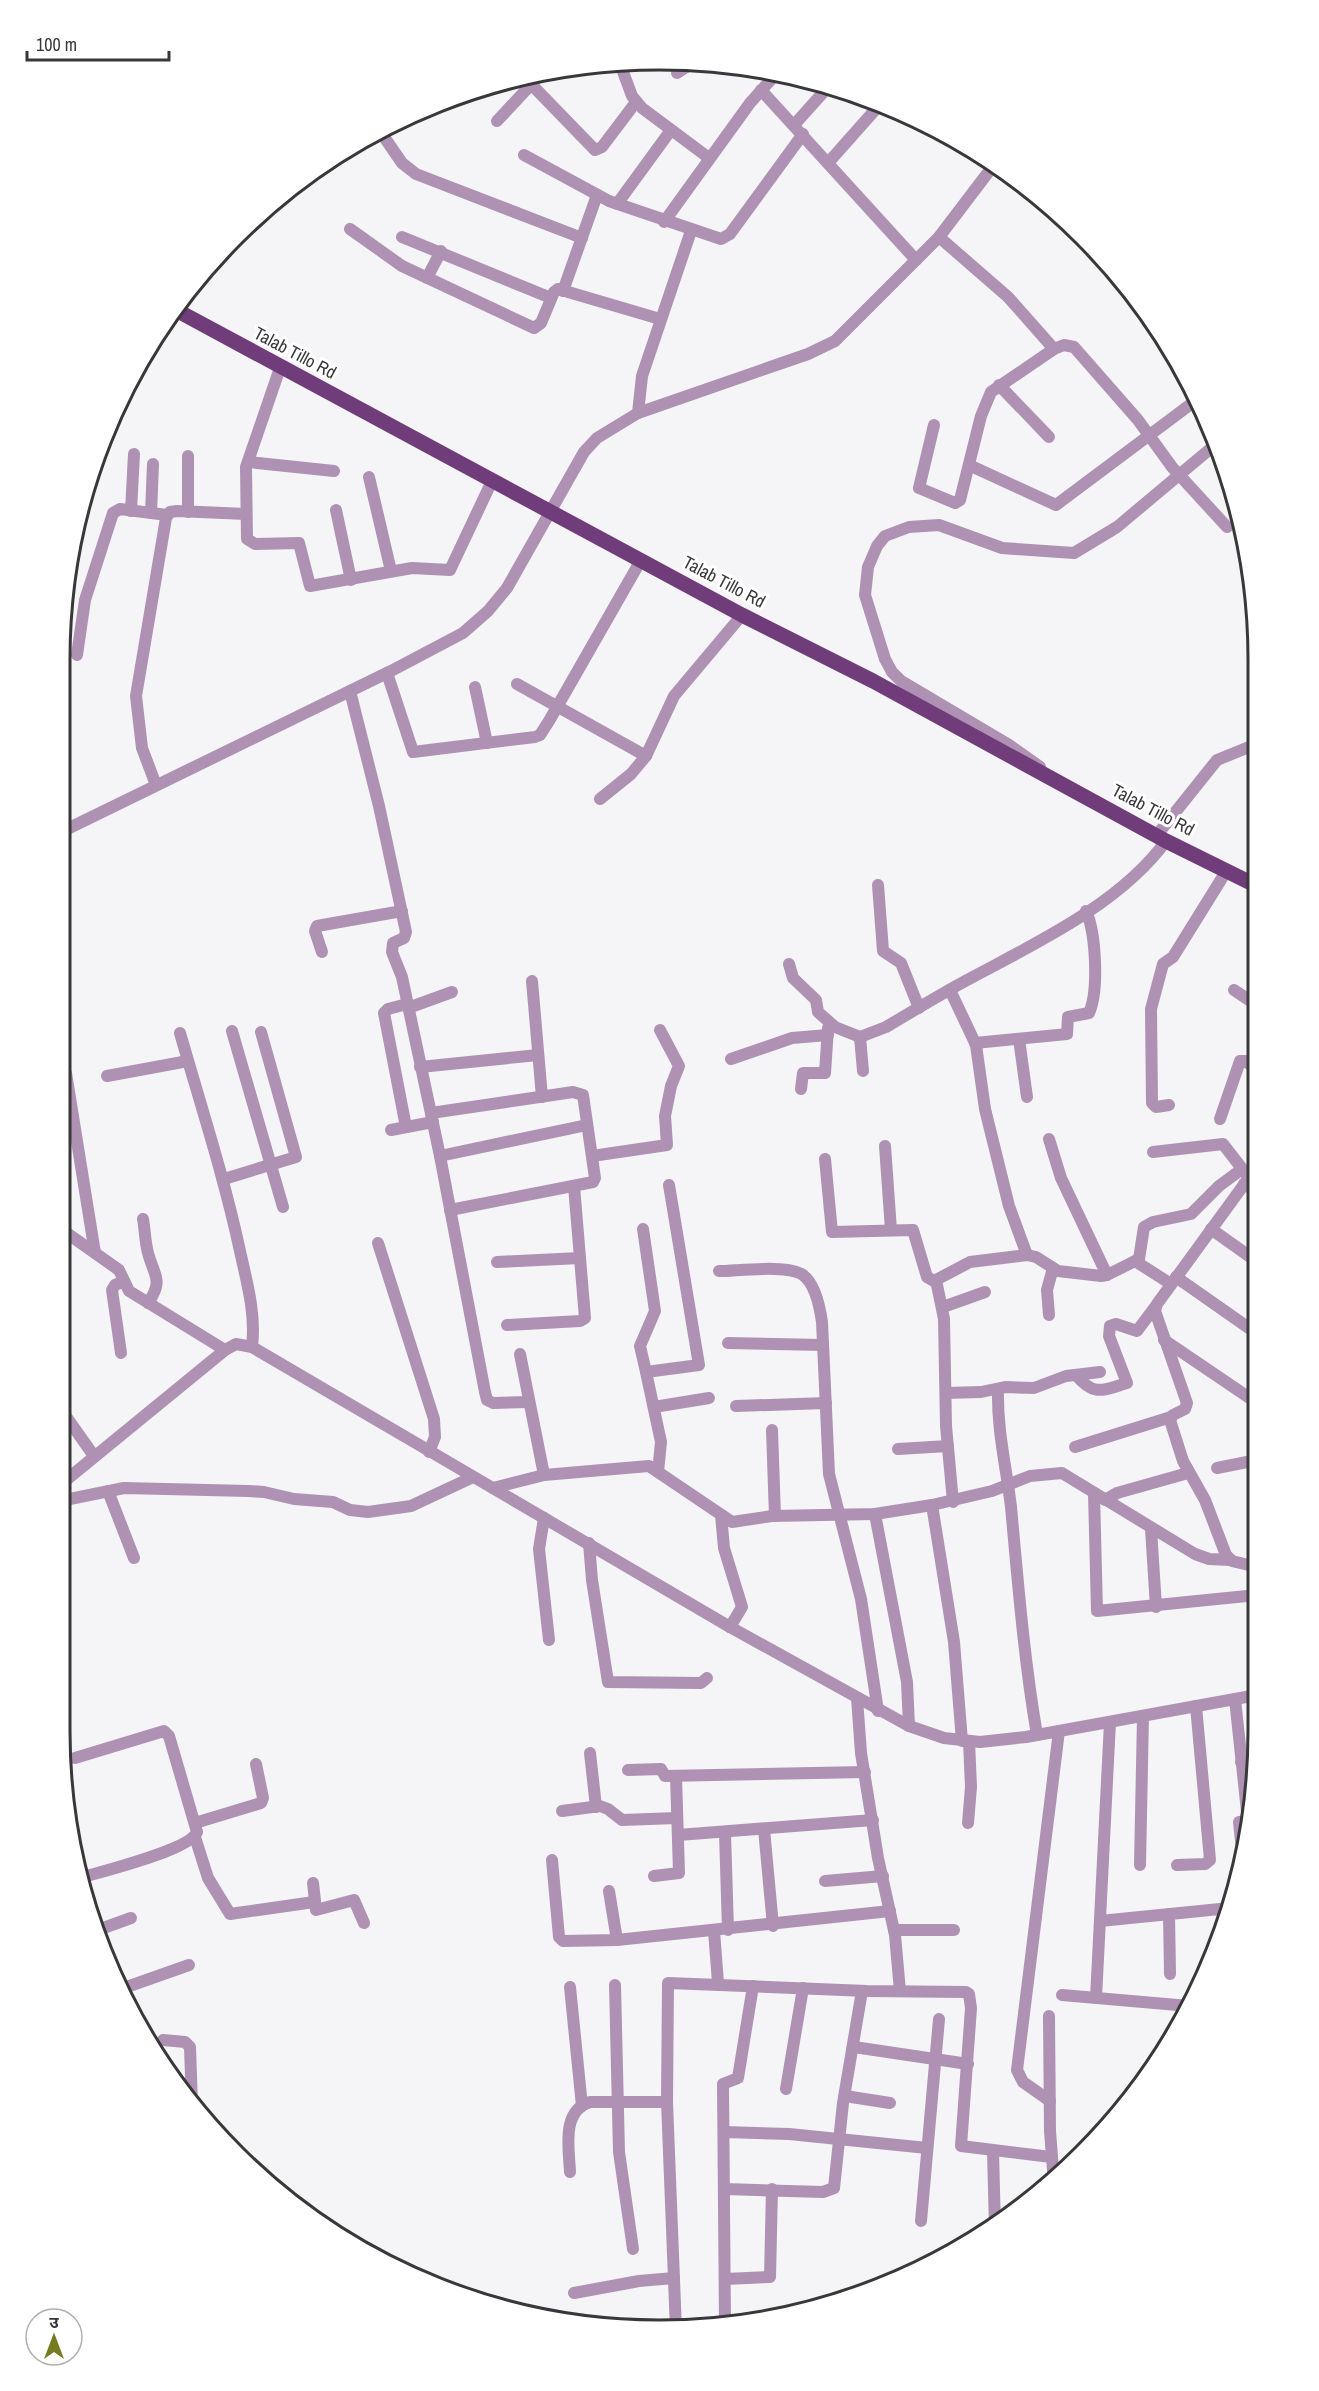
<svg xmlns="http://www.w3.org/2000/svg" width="1319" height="2391" font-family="'Archivo Narrow','Noto Sans Devanagari',sans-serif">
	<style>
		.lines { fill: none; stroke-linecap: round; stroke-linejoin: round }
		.minor { stroke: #af91b4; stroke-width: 12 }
		.major { stroke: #713c7a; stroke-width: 15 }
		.labels { text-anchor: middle; stroke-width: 6; stroke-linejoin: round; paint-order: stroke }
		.street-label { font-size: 18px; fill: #383839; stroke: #fff }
		.rim { fill: none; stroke: #383839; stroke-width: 3 }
	</style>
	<rect width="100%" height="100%" fill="#f5f5f8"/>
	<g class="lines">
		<g class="minor">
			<polyline points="619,61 632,96 642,108 709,158"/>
			<polyline points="677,73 691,64"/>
			<polyline points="531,84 595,150 602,147 636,102"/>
			<polyline points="761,90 916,260"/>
			<polyline points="497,121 541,74"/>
			<polyline points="794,125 829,86"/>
			<polyline points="380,131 402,163 416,174 582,238"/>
			<polyline points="524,155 609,201 721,239 730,234 803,134"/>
			<polyline points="828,163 875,110"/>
			<polyline points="617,204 671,130"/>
			<polyline points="664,222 750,103 776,74"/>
			<polyline points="350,229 402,266 534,328 541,323 554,292 558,289 660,319"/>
			<polyline points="402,237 551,298"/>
			<polyline points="939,237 1008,297 1054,349"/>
			<polyline points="427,278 441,251"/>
			<polyline points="563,291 597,195"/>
			<polyline points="280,368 246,467 247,539 255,544 299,543 310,586 412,568 450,570 492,481"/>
			<polyline points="999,385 1049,437"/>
			<polyline points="638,413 642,376 691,231"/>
			<polyline points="934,425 919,488 955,503 960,500 981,416 991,392 1054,349 1064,345 1074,347 1138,420 1172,467 1227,527"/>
			<polyline points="248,462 334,471"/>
			<polyline points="969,465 1056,505 1195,401"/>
			<polyline points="369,477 391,571"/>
			<polyline points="336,510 351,580"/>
			<polyline points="131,511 134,454"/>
			<polyline points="188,512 188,456"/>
			<polyline points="151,513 153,464"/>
			<polyline points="77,655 85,600 113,513 120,509 167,515"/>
			<polyline points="387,673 413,752 535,737 540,735 549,721 641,560"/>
			<polyline points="517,684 646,756"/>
			<polyline points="475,687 487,743"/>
			<polyline points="350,691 379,806 406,932 404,938 393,943 392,952 402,977 440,1156 485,1392 487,1400 493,1403 529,1402"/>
			<polyline points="1040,767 1009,745 901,681 892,672 885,659 865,595 868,567 877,546 885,536 909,527 939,525 1002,548 1074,553 1117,527 1216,444"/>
			<polyline points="156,785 142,748 136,696 166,518 170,512 177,511 246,514"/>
			<polyline points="600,799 631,774 646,756 674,696 742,615"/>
			<polyline points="61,832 391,671 463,633 488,611 507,588 584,452 597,438 638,413 808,354 835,341 939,237 993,166"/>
			<polyline points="1157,835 1217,760 1254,745"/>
			<polyline points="878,885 883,951 901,963 919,1008"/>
			<polyline points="322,952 315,931 317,926 402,911"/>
			<path d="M789,964L793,978L816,1000L818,1012L835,1027L860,1037L886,1027C913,1011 941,994 969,979C1036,943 1120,904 1166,841"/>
			<polyline points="532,981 542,1097"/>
			<polyline points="950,990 976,1045 985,1109 1009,1206 1027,1255"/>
			<polyline points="1234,990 1255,1004"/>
			<polyline points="408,1008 452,992"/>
			<polyline points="232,1031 283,1207"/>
			<path d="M180,1033C201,1106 224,1177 240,1251C247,1283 256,1314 252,1347"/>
			<polyline points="860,1037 863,1071"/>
			<polyline points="1019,1039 1027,1097"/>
			<path d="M975,1043L1067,1034L1068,1017L1089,1013C1099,991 1096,933 1086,911"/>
			<polyline points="731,1059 792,1038 828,1035"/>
			<polyline points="420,1067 538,1055"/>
			<polyline points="66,1073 95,1253"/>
			<polyline points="107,1076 188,1061"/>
			<polyline points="801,1089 803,1073 825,1073 828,1028"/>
			<polyline points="1169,1105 1156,1107 1152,1103 1151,1009 1163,964 1173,957 1227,870"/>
			<polyline points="431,1113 573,1092 583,1095 595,1178 593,1182 450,1210"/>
			<polyline points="1220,1119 1240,1061 1245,1061 1255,1068"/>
			<polyline points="406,1127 384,1013 388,1009 407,1004"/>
			<polyline points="391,1130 433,1122"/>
			<polyline points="1049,1139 1061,1178 1107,1275"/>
			<polyline points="885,1146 891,1230"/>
			<polyline points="1153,1152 1223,1144 1247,1175"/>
			<polyline points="440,1156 587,1125"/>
			<polyline points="592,1156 667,1145 665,1116 671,1086 679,1066 660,1030"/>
			<polyline points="825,1159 832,1232 913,1230 927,1277 934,1281 970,1262 1027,1255 1036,1257 1058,1271 1101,1276 1107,1275 1139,1259 1144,1227 1153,1222 1191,1214 1219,1186 1242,1169"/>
			<polyline points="1256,1168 1157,1304 1155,1311 1187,1403 1185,1409 1173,1415 1170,1420 1183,1461 1205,1500 1226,1555 1232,1561 1257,1567"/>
			<polyline points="224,1179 296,1157 261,1032"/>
			<polyline points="1244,1184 1256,1191"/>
			<path d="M143,1219C145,1230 145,1242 148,1253C154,1276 164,1280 148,1303"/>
			<polyline points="61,1229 119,1270 129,1291 225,1350"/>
			<polyline points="643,1229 655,1311 640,1346 646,1372"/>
			<polyline points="1211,1229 1256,1261"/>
			<polyline points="378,1243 434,1419 435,1437 429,1452"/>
			<polyline points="1135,1261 1171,1284"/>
			<polyline points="497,1262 580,1258"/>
			<path d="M719,1271C737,1271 789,1264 803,1275C815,1284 820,1308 822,1322L829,1474L861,1599L878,1711"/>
			<polyline points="1176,1277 1256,1333"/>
			<polyline points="936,1280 944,1319 946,1426 953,1502"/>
			<polyline points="943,1307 985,1292"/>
			<polyline points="1049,1315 1047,1290 1053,1268"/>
			<polyline points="507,1325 580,1321 585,1318 574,1186"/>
			<polyline points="1164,1340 1257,1403"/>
			<polyline points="728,1343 823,1345"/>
			<polyline points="121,1353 112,1290 115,1285 124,1281"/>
			<polyline points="520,1354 544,1475"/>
			<path d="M1076,1375C1094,1397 1103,1390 1127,1383L1109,1336L1110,1326L1116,1324L1137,1331L1155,1307"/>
			<path d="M998,1389C997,1431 1006,1465 1011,1507C1018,1583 1024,1659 1037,1735"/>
			<polyline points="946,1393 981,1392 1005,1387 1034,1388 1066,1376 1100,1372"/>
			<polyline points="736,1406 826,1403"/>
			<polyline points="654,1407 709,1398"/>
			<polyline points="60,1408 94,1456"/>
			<polyline points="772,1430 775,1516"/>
			<polyline points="1075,1447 1171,1417"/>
			<polyline points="898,1449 948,1446"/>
			<polyline points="1217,1468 1257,1460"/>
			<polyline points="658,1472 661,1442 646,1372 699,1365 669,1185"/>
			<polyline points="60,1485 225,1350 236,1344 252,1347 730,1627 909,1726 944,1738 980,1742 1026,1737 1257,1695"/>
			<polyline points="493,1488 544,1475 649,1466 732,1522 772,1516 875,1514 932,1505 992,1491 1030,1476 1062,1473 1195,1554 1209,1559 1231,1560"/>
			<polyline points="108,1491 134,1558"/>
			<polyline points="1094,1493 1097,1611 1257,1595"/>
			<polyline points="1105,1500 1117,1493 1188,1473"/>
			<polyline points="60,1501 124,1488 248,1491 264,1492 294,1499 333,1502 350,1510 368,1512 411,1506 473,1477"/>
			<polyline points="932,1505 954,1642 962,1741"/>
			<polyline points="875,1514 907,1682 909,1726"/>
			<polyline points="721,1515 724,1548 742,1607 730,1627"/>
			<polyline points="544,1518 539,1549 549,1640"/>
			<polyline points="1151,1529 1156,1607"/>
			<polyline points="589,1543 592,1580 608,1682 701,1683 707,1678"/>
			<polyline points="857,1698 861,1753 878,1858 895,1935 900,1991"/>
			<polyline points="1235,1699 1248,1821 1239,1822 1243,1861"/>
			<polyline points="590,1753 596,1807"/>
			<path d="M75,1758L164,1731L169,1736L197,1832C190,1850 100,1872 80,1878"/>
			<polyline points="1241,1762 1258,1761"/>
			<polyline points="628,1770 661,1769 665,1776 865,1772"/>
			<polyline points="562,1811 600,1806 608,1809 622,1820 677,1818"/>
			<polyline points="195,1823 261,1803 263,1798 256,1764"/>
			<polyline points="968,1823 971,1787 969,1741"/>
			<polyline points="764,1829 773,1926"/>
			<polyline points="725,1833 728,1930"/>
			<polyline points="678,1835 873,1820"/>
			<polyline points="195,1837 208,1878 230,1914 314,1902"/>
			<polyline points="552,1860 559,1937 563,1941 617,1940 890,1911"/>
			<polyline points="1140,1865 1143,1716"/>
			<polyline points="1177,1865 1205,1864 1210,1860 1196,1706"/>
			<polyline points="654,1876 679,1873 676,1776"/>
			<polyline points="825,1881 883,1876"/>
			<polyline points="313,1883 316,1910 354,1900 364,1923"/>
			<polyline points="609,1891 617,1940"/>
			<polyline points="1169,1914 1170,1974"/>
			<polyline points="1100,1921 1230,1908"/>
			<polyline points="894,1930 954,1930"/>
			<polyline points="95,1931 131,1918"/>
			<polyline points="714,1931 718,1983"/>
			<polyline points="615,1985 619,2152 633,2249"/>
			<polyline points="570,1987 582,2106"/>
			<polyline points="121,1989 189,1965"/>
			<polyline points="1062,1995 1189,2006"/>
			<polyline points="1096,1998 1110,1722"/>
			<polyline points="1049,2016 1050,2131 1054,2183"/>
			<polyline points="163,2040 185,2042 190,2047 192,2105"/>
			<polyline points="854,2047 968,2064"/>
			<polyline points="786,2089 803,1988"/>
			<polyline points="845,2096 890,2103"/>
			<polyline points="1050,2101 1023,2082 1017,2070 1059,1731"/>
			<polyline points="724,2132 789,2134 927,2148"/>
			<polyline points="993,2151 995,2228"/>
			<path d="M570,2172C569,2149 561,2111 590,2102H667"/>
			<polyline points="725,2189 823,2192 834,2188 843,2103 862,1991"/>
			<polyline points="921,2221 939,2019"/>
			<polyline points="725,2279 770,2277 772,2189"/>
			<polyline points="574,2293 639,2281 674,2278"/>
			<polyline points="725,2325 723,2084 738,2078 753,1986"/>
			<polyline points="676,2330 667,2102 668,1983 867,1991 966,1992 969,1994 971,2008 961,2146 1051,2157"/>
		</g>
		<polyline class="major" points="176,310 742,615 873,681 1166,841 1255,885"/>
	</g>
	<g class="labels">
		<g class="street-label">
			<text transform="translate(295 353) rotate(28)" y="6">Talab Tillo Rd</text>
			<text transform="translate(724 582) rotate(28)" y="6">Talab Tillo Rd</text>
			<text transform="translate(1153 810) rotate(28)" y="6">Talab Tillo Rd</text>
		</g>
	</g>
	<path d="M0 0H1319V2391H0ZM659 70H659A589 589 0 0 1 1248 659V1731A589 589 0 0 1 659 2320H659A589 589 0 0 1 70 1731V659A589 589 0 0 1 659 70Z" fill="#fff" fill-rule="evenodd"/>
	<path class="rim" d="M659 70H659A589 589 0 0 1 1248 659V1731A589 589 0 0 1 659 2320H659A589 589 0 0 1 70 1731V659A589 589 0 0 1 659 70Z"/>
	<g transform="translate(54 2337)"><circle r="28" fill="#ffffff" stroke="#afafb0" stroke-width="1.5"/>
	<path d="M0-4.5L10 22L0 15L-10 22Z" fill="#767a23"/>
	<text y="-9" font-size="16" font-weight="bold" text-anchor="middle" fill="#383839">उ</text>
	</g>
	<path d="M27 51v9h142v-9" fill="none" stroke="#383839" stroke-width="3"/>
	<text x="36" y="51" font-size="18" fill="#383839" stroke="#ffffff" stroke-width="4.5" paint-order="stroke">100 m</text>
</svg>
